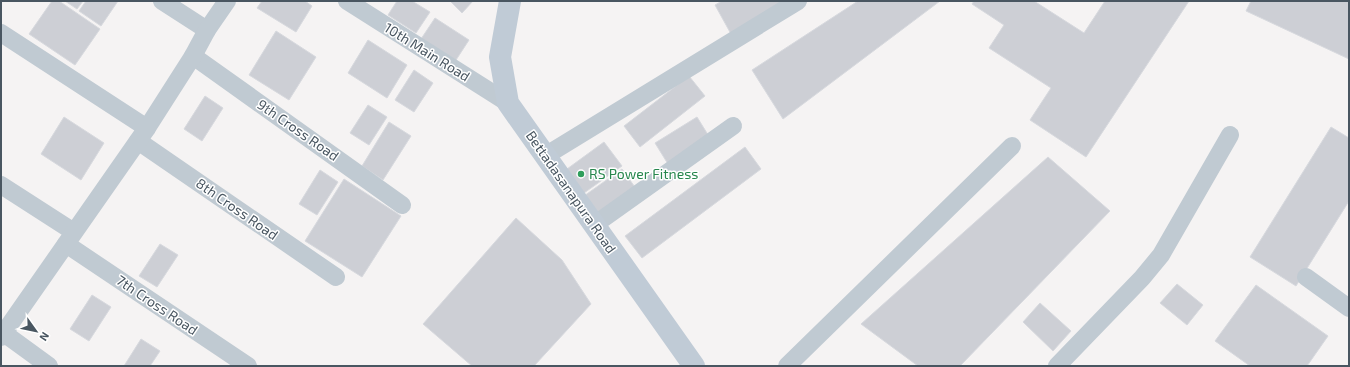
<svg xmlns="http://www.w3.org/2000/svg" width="1350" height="367" font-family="'Exo 2',sans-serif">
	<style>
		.building { fill: #cdcfd5; stroke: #d7d9de }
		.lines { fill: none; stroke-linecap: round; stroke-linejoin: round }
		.street { stroke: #c0cad2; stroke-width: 18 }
		.secondary { stroke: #c0cbd6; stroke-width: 22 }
		.leisure-dot { fill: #2e9e5b; stroke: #fff; stroke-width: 1.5 }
		.labels { text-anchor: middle; stroke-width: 3; stroke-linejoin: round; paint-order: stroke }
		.street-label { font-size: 14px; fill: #495661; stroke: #fff }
		.leisure-label { font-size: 14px; fill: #27864d; stroke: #fff; text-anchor: start }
	</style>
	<rect width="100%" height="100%" fill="#f5f3f3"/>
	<g class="building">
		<polygon points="52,1 59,1 100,29 75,65 29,34"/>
		<polygon points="65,1 83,1 77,9"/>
		<polygon points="86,1 118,1 101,26 79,11"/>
		<polygon points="262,1 305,1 312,6 296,32 257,8"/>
		<polygon points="397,1 412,1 430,12 416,33 388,15"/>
		<polygon points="450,1 473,1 462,13"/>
		<polygon points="722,1 788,1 731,34 715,5"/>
		<polygon points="858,1 940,1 783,119 752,70"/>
		<polygon points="974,1 1034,1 1084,33 1105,1 1189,1 1086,157 1030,120 1051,88 989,48 1004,25 972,4"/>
		<polygon points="1251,1 1349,1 1349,59 1246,11"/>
		<polygon points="435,18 469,40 456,60 421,39"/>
		<polygon points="276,31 316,57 289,100 249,75"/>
		<polygon points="368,40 407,65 387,98 348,73"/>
		<polygon points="414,70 433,83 414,112 395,100"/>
		<polygon points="689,76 705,96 640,147 624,126"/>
		<polygon points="205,96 223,108 202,141 184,129"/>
		<polygon points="368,105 387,117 369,145 350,133"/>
		<polygon points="64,117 104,143 81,180 41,154"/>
		<polygon points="697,117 710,138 668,164 655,143"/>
		<polygon points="389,122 411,136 383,180 362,166"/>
		<polygon points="1331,127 1349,138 1349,201 1296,286 1250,257"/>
		<polygon points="604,142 622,166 584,193 567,169"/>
		<polygon points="745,147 761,169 642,258 625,236"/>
		<polygon points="1048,157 1110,211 960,366 918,366 861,324"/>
		<polygon points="622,169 637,190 600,217 584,196"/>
		<polygon points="320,170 338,182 317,215 299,204"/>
		<polygon points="344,179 401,216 362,277 305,241"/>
		<polygon points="516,218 562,260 591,304 534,366 472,366 423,324"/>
		<polygon points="160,244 178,255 157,287 139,276"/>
		<polygon points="1177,284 1203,305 1187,325 1160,303"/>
		<polygon points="1256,285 1328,336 1307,366 1250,366 1215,341"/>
		<polygon points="92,295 111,307 89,341 70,329"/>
		<polygon points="1040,303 1071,331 1053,351 1023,322"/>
		<polygon points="141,339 160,351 150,366 124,366"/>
	</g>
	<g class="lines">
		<g class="street">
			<polyline points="162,1 207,30"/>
			<polyline points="347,1 508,103"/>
			<polyline points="1,33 147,128"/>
			<polyline points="193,56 402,205"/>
			<polyline points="138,141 336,277"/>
			<polyline points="545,156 798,1"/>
			<polyline points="1,185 74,232"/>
			<polyline points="594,225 733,126"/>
			<polyline points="66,244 248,366"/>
			<polyline points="1306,277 1349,308"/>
			<polyline points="1,331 49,366"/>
			<polyline points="1,337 147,128 193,56 207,30 227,1"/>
			<polyline points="787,366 1012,146"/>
			<polyline points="1057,366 1142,278 1161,255 1230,135"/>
		</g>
		<polyline class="secondary" points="510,1 500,57 508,103 694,366"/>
	</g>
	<circle class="leisure-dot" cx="581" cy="174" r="4"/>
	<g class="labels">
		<g class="street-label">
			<text transform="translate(427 52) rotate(32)" y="5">10th Main Road</text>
			<text transform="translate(298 130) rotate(35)" y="5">9th Cross Road</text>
			<text transform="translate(571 192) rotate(55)" y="5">Bettadasanapura Road</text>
			<text transform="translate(237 209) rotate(35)" y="5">8th Cross Road</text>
			<text transform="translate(157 305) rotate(34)" y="5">7th Cross Road</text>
		</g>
		<g class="leisure-label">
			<text x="589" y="179">RS Power Fitness</text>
		</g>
	</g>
	<rect width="1350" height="367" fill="none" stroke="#495661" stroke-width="4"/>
	<g transform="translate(36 331) rotate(123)" stroke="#ffffff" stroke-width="3" paint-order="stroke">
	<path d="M0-3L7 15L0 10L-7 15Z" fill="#495661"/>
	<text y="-6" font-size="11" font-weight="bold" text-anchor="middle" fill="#495661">N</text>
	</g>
</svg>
